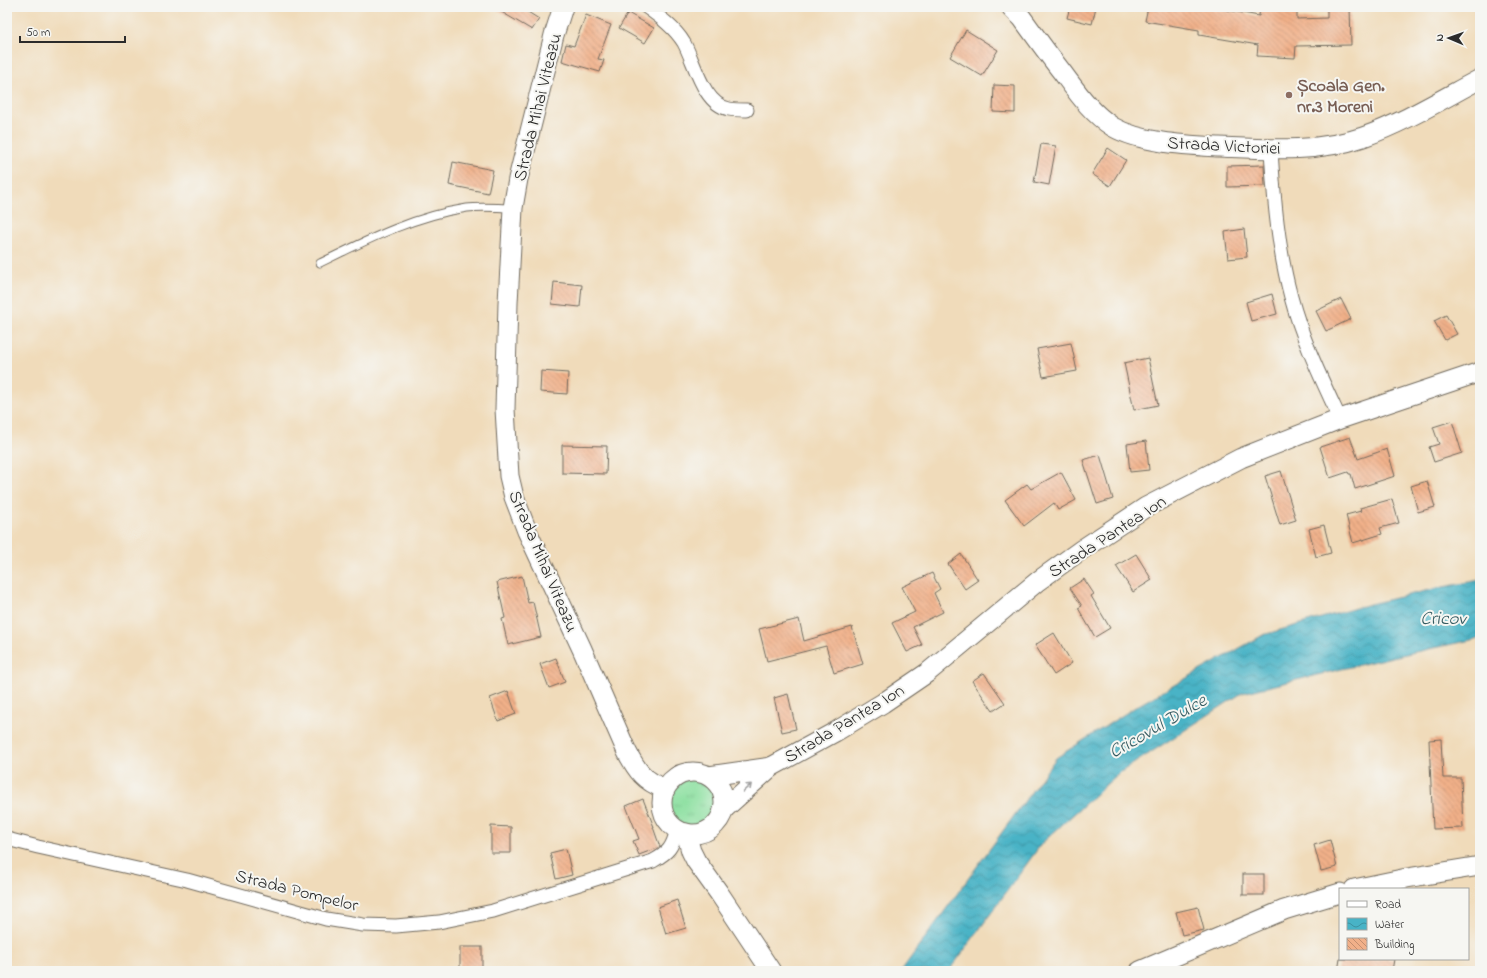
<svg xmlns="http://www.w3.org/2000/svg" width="1487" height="978" font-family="'Indie Flower',sans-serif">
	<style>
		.grass { fill: url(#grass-tufts); stroke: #5c8666 }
		.water { fill: url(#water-waves); stroke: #3a6f78 }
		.building { fill: url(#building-back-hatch) }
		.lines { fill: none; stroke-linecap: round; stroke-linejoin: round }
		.lane-casing { stroke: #70695d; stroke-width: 9 }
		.street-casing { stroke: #70695d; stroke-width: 15 }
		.secondary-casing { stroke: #70695d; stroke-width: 21 }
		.lane { stroke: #fff; stroke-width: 7 }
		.street { stroke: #fff; stroke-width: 13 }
		.secondary { stroke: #fff; stroke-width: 19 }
		.oneway { stroke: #a0a0a0 }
		.education-dot { fill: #8d6e63; stroke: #f6f6f2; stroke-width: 1.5 }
		.labels { text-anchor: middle; stroke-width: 4; stroke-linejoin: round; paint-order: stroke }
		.education-label { font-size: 18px; font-weight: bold; fill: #785e54; stroke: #f6f6f2; text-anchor: start }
		.street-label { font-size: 18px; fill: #2b2b2b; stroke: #f6f6f2 }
		.water-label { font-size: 19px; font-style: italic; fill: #355b61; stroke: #f6f6f2 }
	</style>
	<defs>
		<pattern id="grass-tufts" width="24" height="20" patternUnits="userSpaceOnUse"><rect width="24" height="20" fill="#8de0a1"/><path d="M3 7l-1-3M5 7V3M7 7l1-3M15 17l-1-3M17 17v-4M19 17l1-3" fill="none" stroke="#7ac08b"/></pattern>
		<pattern id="water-waves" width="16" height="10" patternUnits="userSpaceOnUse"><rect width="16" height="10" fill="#48b3c6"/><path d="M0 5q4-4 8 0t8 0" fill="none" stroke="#3c92a1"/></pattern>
		<pattern id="building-back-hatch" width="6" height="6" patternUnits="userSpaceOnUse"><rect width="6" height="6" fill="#f1b089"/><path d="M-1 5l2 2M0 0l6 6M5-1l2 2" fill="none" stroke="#c38f70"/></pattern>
	</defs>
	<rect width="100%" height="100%" fill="#f6f6f2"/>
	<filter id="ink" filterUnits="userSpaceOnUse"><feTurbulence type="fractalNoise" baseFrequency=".025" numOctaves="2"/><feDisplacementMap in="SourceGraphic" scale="8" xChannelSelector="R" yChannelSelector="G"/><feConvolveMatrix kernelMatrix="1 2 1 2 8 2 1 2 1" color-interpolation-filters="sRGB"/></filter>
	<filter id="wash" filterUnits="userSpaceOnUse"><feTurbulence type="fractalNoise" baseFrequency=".012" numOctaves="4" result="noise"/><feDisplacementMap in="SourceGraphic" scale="16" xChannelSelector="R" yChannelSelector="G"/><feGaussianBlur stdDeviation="0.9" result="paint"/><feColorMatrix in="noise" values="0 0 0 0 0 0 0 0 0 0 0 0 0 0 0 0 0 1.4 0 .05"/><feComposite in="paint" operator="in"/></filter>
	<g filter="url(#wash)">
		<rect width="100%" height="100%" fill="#f0dbba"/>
		<circle class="grass" cx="693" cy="803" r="25"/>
		<polygon class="water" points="1480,580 1480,638 1392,657 1242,693 1119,773 1042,843 949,971 901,971 1056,758 1137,706 1263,635 1366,605 1438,588"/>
		<g id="blocks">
			<g class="building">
				<polygon points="493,7 520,7 539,19 532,30"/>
				<polygon points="1070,7 1096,7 1092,24 1067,18"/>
				<polygon points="1148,7 1210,7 1259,16 1260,7 1297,7 1297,19 1327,18 1327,7 1350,7 1351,45 1296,46 1295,58 1257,56 1258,45 1199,35 1199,30 1145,21"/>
				<polygon points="628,13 654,28 645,43 619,28"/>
				<polygon points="586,15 611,25 598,59 604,60 600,72 562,61 566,44 574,46"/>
				<polygon points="966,30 998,50 982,76 950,57"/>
				<polygon points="994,85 1015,86 1015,113 993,112"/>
				<polygon points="1041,144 1056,146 1049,185 1034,182"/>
				<polygon points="1108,148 1126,160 1110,186 1092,174"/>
				<polygon points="453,162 493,170 488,193 449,185"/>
				<polygon points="1264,165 1265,186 1227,187 1227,166"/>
				<polygon points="1244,229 1247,257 1228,259 1225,232"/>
				<polygon points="554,282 582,285 580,307 552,304"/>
				<polygon points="1272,294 1277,314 1251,321 1246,302"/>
				<polygon points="1341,299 1351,319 1326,331 1316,311"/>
				<polygon points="1446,315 1457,334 1445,340 1434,321"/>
				<polygon points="1071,343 1077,371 1043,377 1037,349"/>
				<polygon points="1148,358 1158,405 1134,410 1124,363"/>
				<polygon points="541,371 568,373 567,394 540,392"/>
				<polygon points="1452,421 1462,453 1434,462 1429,447 1439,444 1433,427"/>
				<polygon points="1350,437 1358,459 1387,449 1395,476 1355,489 1351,474 1349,474 1348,472 1330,478 1320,447"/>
				<polygon points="1146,441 1149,470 1130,472 1127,444"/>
				<polygon points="562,445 607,446 606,474 562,473"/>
				<polygon points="1100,455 1113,499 1097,504 1083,460"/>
				<polygon points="1281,471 1296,520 1280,525 1265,476"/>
				<polygon points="1061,472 1076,500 1058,510 1054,503 1024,526 1005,500 1027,484 1031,489"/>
				<polygon points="1427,481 1435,507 1418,512 1411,486"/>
				<polygon points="1392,499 1399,523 1380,528 1382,534 1353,543 1346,515 1361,511 1360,508"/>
				<polygon points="1324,525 1331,553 1316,557 1309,529"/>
				<polygon points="961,554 978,580 965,589 948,564"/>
				<polygon points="1136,554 1152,580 1133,592 1116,566"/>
				<polygon points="932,573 940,589 934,593 943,612 913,627 922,645 907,652 892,623 915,612 902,587"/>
				<polygon points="522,576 528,603 533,602 541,637 508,645 502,619 505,618 497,582"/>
				<polygon points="1084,579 1094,594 1091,596 1110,628 1095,637 1078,608 1082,606 1070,588"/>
				<polygon points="799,619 804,641 852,627 863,664 834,673 826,646 767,661 759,629"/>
				<polygon points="1054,633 1072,663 1054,675 1035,645"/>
				<polygon points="556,658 565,682 549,688 540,664"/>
				<polygon points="984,673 1005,703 993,711 972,681"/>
				<polygon points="508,691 516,714 498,721 490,698"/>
				<polygon points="788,694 796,729 782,732 774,698"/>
				<polygon points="1441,739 1443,778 1461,778 1463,828 1433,829 1429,740"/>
				<polygon points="643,799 654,827 653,827 660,847 639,855 633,841 639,839 626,806"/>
				<polygon points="491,826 511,827 511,853 491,853"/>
				<polygon points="1330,840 1337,867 1321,871 1314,845"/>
				<polygon points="566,849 572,875 556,879 550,853"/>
				<rect x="1243" y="874" width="21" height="21"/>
				<polygon points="677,900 686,928 666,934 658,907"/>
				<polygon points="1198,907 1204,930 1182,935 1176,912"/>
				<rect x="460" y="947" width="22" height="23"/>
				<polygon points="1340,959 1394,959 1392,971 1338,971"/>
			</g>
		</g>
	</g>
	<g filter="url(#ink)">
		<use href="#blocks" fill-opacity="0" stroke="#70695d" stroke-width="1"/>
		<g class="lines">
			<g class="lane-casing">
				<path id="lane" d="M320,263C367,240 414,216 467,208C482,206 498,208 513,208"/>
			</g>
			<g class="street-casing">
				<g id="street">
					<path d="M646,7C660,17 675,28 684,43C695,63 703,104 729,109C734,110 741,110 747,110"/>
					<path d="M1271,150C1274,199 1278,249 1291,297C1302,339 1322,380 1340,419"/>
					<path d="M7,839L38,847L187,880L326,919L363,925L396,926L439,922L493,911L653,861C669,852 672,848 677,830"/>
				</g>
			</g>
			<g class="secondary-casing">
				<g id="secondary">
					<path d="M563,7L554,35L518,179L513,208L508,303L505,409L509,476L514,497L527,531L582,649L627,752C637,771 644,781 665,789"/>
					<path d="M1011,7L1022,18C1035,36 1048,54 1062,72C1077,92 1091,113 1113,127C1141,143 1187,145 1219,147C1267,149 1317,153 1363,137C1403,123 1442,99 1480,79"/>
					<circle cx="693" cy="803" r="31"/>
					<polyline points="709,776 771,767"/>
					<polyline points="723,810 771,767 835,732 883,703 927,673 1038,581 1081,550 1146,507 1241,458 1340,419 1480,372"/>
					<polyline points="686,833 691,851 696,861 719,893 771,971"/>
					<polyline points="1354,889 1407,878 1480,866"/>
					<polyline points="1140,971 1284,910 1340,893"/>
				</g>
			</g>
			<use href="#lane" class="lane"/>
			<use href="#street" class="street"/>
			<use href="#secondary" class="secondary"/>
		</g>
		<defs><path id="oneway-shaft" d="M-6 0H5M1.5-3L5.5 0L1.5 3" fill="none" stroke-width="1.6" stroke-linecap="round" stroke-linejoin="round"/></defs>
		<use class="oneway" href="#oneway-shaft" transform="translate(747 788) rotate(-42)"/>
	</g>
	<circle class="education-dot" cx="1289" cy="95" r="4"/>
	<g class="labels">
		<g class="education-label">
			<text x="1297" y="91">Școala Gen.<tspan x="1297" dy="21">nr.3 Moreni</tspan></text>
		</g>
		<g class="street-label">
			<text transform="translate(537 107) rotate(-76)" y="6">Strada Mihai Viteazu</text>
			<text transform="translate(1224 145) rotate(3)" y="6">Strada Victoriei</text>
			<text transform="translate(1107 536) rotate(-33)" y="6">Strada Pantea Ion</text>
			<text transform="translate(544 561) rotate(67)" y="6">Strada Mihai Viteazu</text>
			<text transform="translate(844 723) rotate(-31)" y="6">Strada Pantea Ion</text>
			<text transform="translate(297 890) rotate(14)" y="6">Strada Pompelor</text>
		</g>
		<g class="water-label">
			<text x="1443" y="624">Cricov</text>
			<text transform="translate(1157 725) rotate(-30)" y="7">Cricovul Dulce</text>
		</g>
	</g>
	<rect width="1487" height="978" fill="none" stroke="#f6f6f2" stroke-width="24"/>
	<rect x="1339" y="888" width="130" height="72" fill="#f6f6f2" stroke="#a5a5a2"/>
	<rect x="1347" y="901" width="20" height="6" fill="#ffffff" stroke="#a5a5a2"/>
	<text x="1375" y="908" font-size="12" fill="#2b2b2b">Road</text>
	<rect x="1347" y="918" width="20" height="12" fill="url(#water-waves)" stroke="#a5a5a2"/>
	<text x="1375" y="928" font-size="12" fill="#2b2b2b">Water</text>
	<rect x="1347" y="938" width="20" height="12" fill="url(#building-back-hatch)" stroke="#a5a5a2"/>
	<text x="1375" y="948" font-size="12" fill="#2b2b2b">Building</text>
	<g transform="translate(1449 38) rotate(272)" stroke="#f6f6f2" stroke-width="3" paint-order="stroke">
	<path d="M0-3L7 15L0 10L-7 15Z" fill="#2b2b2b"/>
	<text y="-6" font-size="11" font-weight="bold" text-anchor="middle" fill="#2b2b2b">N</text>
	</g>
	<path d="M20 36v6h105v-6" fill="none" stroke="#2b2b2b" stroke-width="2"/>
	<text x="26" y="36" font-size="12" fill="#2b2b2b" stroke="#f6f6f2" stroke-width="3" paint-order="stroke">50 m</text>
</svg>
